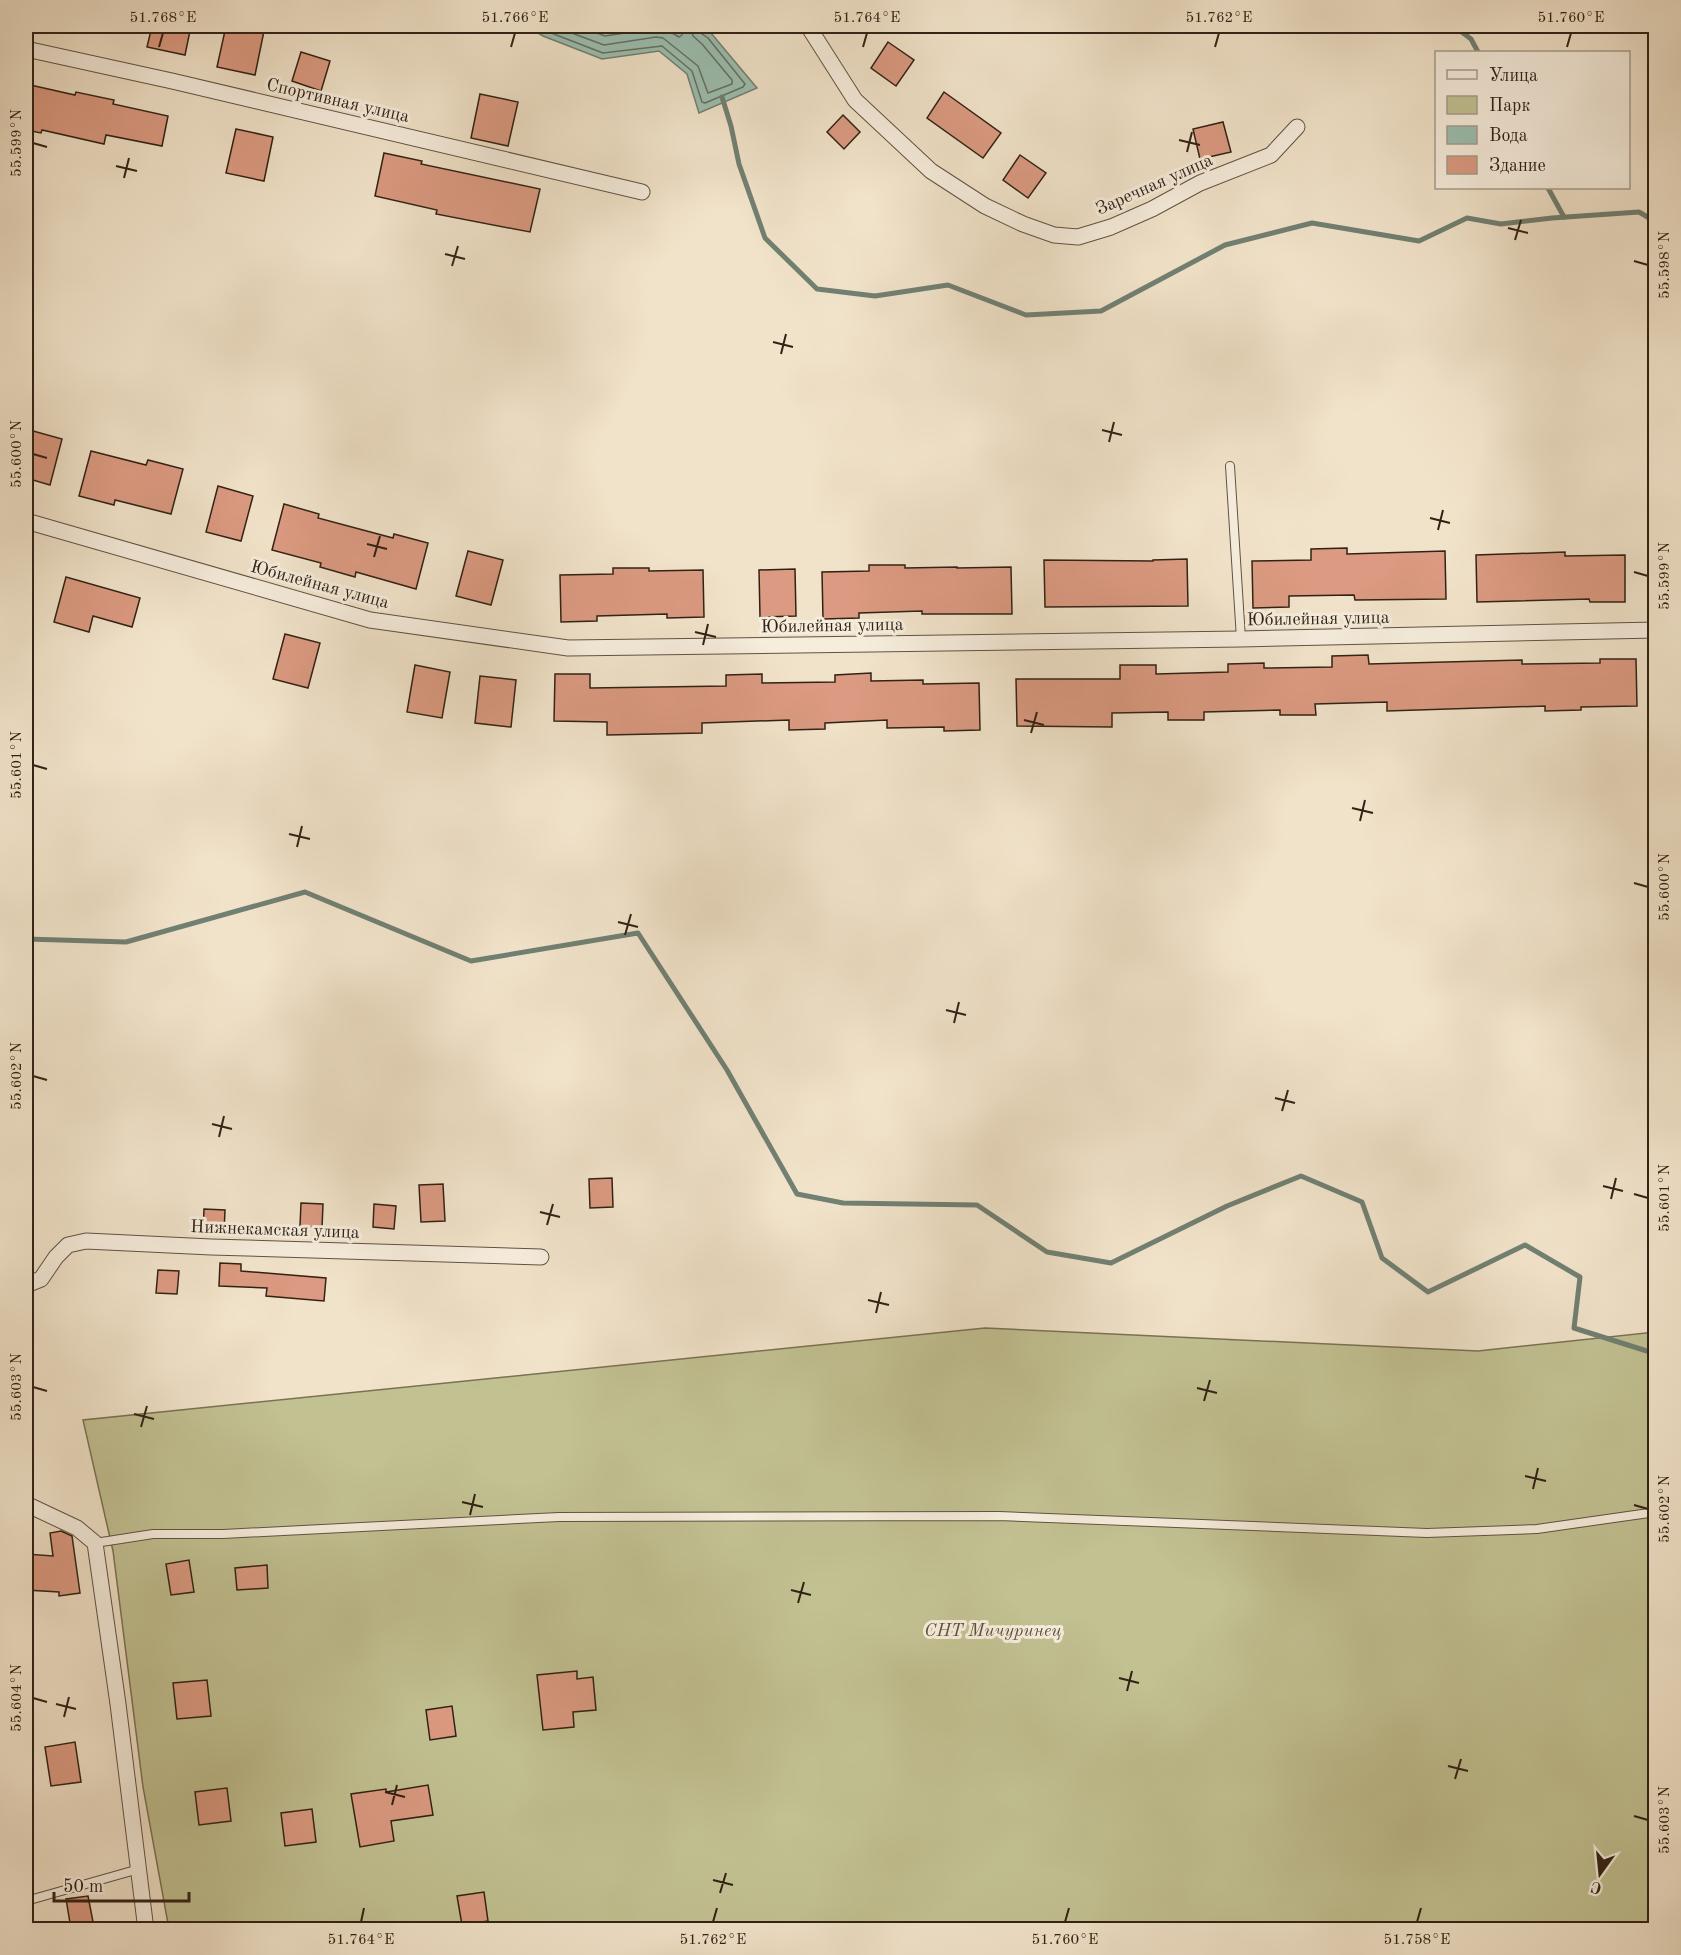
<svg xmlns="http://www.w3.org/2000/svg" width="1681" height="1955" font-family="'Old Standard TT',serif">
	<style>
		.green { fill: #c2c192; stroke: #7a7254; stroke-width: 1.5 }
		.water { fill: #9bbfb1; stroke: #718073; stroke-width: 1.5 }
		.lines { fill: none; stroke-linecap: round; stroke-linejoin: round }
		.shore { stroke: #667063; stroke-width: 1.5 }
		.stream { stroke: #718073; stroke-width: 5 }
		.building { fill: #db9a81; stroke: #312215; stroke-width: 1.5 }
		.lane-casing { stroke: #615242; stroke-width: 10 }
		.street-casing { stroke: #615242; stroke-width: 17 }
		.lane { stroke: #f6eddd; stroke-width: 8 }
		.street { stroke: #f6eddd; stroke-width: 15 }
		.ticks { fill: none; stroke: #312215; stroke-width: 2 }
		.labels { text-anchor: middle; stroke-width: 6; stroke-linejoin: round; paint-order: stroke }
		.street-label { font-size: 18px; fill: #312215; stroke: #f6eddd }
		.park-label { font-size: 18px; font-style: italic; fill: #5c523a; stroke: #f6eddd }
		.neatline { fill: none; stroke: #312215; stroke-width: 2 }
		.ticks-label { font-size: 15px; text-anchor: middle; fill: #312215 }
	</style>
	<rect width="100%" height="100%" fill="#f1e3ca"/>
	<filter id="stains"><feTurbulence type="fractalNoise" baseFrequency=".00333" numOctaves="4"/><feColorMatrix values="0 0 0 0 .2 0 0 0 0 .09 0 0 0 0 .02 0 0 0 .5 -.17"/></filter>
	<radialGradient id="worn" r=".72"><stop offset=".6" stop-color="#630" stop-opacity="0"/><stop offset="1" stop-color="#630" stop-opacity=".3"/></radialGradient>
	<polygon class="green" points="985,1328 1478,1351 1655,1332 1655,1929 169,1929 143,1787 113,1551 83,1420"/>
	<polygon class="water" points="527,26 700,26 711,33 757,88 699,113 687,74 659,51 602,59 543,36"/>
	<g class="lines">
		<g class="shore">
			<polyline points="538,26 546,31 603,53 662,46 692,71 702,102 705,103 743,87 745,84 708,38 699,32 697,26"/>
			<polyline points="553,26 604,45 656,37 663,38 698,66 708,93 732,84 732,80 702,44 693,36 690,26"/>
			<polyline points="578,26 605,36 658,28 667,30 679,37 682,35 681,26"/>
		</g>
		<g class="stream">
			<polyline points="1454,26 1471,39 1478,52"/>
			<polyline points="722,97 731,126 739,164 765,238 817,289 875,296 948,285 1026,315 1101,311 1225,245 1312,223 1419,241 1467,218 1501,224 1552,218 1639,212 1656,222"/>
			<polyline points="1548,188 1564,217"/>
			<polyline points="26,939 126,942 305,892 471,961 638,933 727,1070 797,1194 843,1203 977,1205 1047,1252 1111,1263 1227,1206 1301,1176 1362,1202 1382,1258 1428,1292 1525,1245 1580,1277 1574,1328 1650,1352 1656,1356"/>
		</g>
	</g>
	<g class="building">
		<polygon points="152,26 191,26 185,55 147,47"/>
		<polygon points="226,26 238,26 264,31 255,75 217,67"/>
		<polygon points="888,42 914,60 896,86 871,68"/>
		<polygon points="301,52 330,61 321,91 292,81"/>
		<polygon points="26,84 75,95 76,92 114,100 113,104 168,116 162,146 106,135 104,144 42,130 41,133 26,130"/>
		<polygon points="944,92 1001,133 983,158 927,118"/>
		<polygon points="480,94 518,102 508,146 471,138"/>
		<polygon points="843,115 860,132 844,149 827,132"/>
		<polygon points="1223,122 1231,152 1200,159 1193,129"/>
		<polygon points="236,129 273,137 264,181 226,173"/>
		<polygon points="384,153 422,161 421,164 540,189 530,232 436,214 437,210 375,196"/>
		<polygon points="1020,155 1046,173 1028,198 1003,180"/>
		<polygon points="26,429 62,439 50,485 26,478"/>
		<polygon points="91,451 146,465 148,460 183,469 171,514 115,500 114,505 79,496"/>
		<polygon points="218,486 253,496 241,541 206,532"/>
		<polygon points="284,504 319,514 318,518 393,538 394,534 428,543 416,589 356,572 355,577 320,567 321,563 272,550"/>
		<polygon points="1347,548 1347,554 1445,551 1446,599 1355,600 1354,595 1289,596 1289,607 1253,608 1252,561 1311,560 1311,549"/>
		<polygon points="468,551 503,560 491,605 456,596"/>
		<polygon points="1565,552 1565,556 1625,555 1625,602 1590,602 1589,599 1477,602 1476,555"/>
		<polygon points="1187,559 1188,606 1045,607 1044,560 1153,561 1153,560"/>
		<polygon points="869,565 905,565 905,568 957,567 957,568 1011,567 1012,614 922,614 922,611 859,613 859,618 823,619 822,572 869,571"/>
		<polygon points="613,568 649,568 649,571 703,570 704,617 667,618 667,614 597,616 597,621 561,622 560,575 613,574"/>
		<polygon points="795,569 796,616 760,617 759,570"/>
		<polygon points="66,577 140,598 132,627 93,616 89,632 54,622"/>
		<polygon points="285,634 320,643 308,688 273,679"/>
		<polygon points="1368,655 1369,664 1522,660 1522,664 1600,663 1600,659 1636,659 1637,706 1581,707 1581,710 1545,711 1545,706 1387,711 1387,702 1315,704 1316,715 1280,715 1280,710 1204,712 1204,720 1168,720 1168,712 1112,713 1112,727 1017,726 1016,679 1120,679 1120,665 1156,665 1156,674 1228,672 1228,664 1264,663 1264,668 1332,667 1332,656"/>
		<polygon points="415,665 450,672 442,718 407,712"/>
		<polygon points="871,673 871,681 923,680 923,684 979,683 980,730 944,731 944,727 887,728 887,720 825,723 825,729 789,730 789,720 702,723 702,733 607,735 607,722 554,721 555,674 590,674 590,688 726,686 726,675 762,674 762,683 835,682 835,675"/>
		<polygon points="480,676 516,680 511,727 475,723"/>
		<polygon points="612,1178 613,1207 590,1208 589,1179"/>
		<polygon points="443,1184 445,1221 421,1222 419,1185"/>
		<polygon points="301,1203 323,1204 322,1228 300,1226"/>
		<polygon points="374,1204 396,1206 394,1229 373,1227"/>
		<polygon points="204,1209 225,1210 224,1233 203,1232"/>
		<polygon points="220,1263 241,1264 241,1271 326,1278 324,1301 266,1296 267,1288 219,1286"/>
		<polygon points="158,1270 179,1271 177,1294 156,1293"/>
		<polygon points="61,1531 72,1536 80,1593 59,1596 59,1592 26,1590 26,1554 53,1556 50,1533"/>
		<polygon points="189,1560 194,1592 171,1595 166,1564"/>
		<polygon points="267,1565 268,1588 237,1590 235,1568"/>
		<polygon points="577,1671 577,1679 593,1677 596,1710 573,1712 574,1727 543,1730 537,1675"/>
		<polygon points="207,1680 211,1716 177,1719 173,1683"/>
		<polygon points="452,1706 456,1736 430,1740 426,1710"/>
		<polygon points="75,1742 81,1782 51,1786 45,1747"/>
		<polygon points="428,1785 433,1815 391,1821 394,1841 360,1847 351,1794 386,1789 386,1792"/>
		<polygon points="227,1788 231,1821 199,1825 195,1792"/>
		<polygon points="312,1809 316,1842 285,1846 281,1813"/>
		<polygon points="484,1892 488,1921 462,1925 457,1896"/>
		<polygon points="88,1896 94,1927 71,1929 66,1899"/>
	</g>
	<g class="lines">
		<g class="lane-casing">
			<g id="lane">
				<polyline points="1230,466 1241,639"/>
				<polyline points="95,1543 153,1534 223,1534 559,1517 999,1516 1427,1533 1537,1529 1656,1512"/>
				<polyline points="26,1901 139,1869"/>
			</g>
		</g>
		<g class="street-casing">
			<g id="street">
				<polyline points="808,26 855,100 931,171 985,206 1023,224 1054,235 1078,237 1111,227 1152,209 1200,183 1271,155 1297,127"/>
				<polyline points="26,49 172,81 642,192"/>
				<polyline points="26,521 370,620 568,648 1241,639 1656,630"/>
				<polyline points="26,1285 41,1279 56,1257 68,1245 86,1241 211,1247 541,1257"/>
				<polyline points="26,1504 77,1528 95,1543 118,1704 146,1930"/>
			</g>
		</g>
		<use href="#lane" class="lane"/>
		<use href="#street" class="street"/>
	</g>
	<path class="ticks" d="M159,47L163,33M511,47L515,33M863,47L867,33M1215,47L1219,33M1567,47L1571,33M1179,140L1200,145M33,143L47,147M1187,152L1192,132M116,166L137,171M124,178L129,158M1508,228L1528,233M1515,240L1521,220M445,254L465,259M1634,261L1648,265M452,266L458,246M773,342L793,347M781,354L786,334M1102,430L1122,435M1109,442L1114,422M33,454L47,458M1430,518L1450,523M1438,530L1443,510M367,544L387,549M374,557L380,536M1634,572L1648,576M695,632L716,637M703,645L708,624M1024,720L1044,725M1031,733L1037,712M33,765L47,769M1352,808L1373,813M1360,821L1365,800M289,834L310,839M297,847L302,826M1634,883L1648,887M618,922L638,927M625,935L631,914M946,1010L966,1015M954,1023L959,1002M33,1076L47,1080M1275,1098L1295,1103M1282,1111L1288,1090M212,1124L232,1129M219,1137L224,1116M1603,1186L1623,1191M1634,1194L1648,1198M1611,1199L1616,1178M540,1212L560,1217M547,1225L553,1204M868,1300L889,1305M876,1313L881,1292M33,1387L47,1391M1197,1388L1217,1393M1204,1401L1210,1380M134,1414L154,1419M141,1427L147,1406M1525,1476L1546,1481M1533,1489L1538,1468M462,1502L483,1507M1634,1505L1648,1509M470,1515L475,1494M791,1590L811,1595M798,1603L804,1582M1119,1678L1139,1683M1127,1691L1132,1671M33,1698L47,1702M56,1704L76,1709M64,1717L69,1697M1448,1766L1468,1771M1455,1779L1461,1759M385,1792L405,1797M392,1805L397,1785M1634,1816L1648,1820M713,1880L733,1885M720,1893L726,1873M361,1922L364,1908M713,1922L717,1908M1065,1922L1069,1908M1417,1922L1421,1908"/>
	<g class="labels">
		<g class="street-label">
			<text transform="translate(338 100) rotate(13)" y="6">Спортивная улица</text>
			<text transform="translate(1154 184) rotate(-24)" y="6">Заречная улица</text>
			<text transform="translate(320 584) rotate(15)" y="6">Юбилейная улица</text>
			<text transform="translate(1318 618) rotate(-1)" y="6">Юбилейная улица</text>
			<text transform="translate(832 625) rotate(-1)" y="6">Юбилейная улица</text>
			<text transform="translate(275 1229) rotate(2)" y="6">Нижнекамская улица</text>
		</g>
		<g class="park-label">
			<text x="993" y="1636">СНТ Мичуринец</text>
		</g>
	</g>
	<rect width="1681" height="1955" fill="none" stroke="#f1e3ca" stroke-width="66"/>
	<rect x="1435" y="51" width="195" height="138" fill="#f6eddd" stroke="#a79c8d" stroke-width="1.5"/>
	<rect x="1447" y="70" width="30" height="9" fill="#f6eddd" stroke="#a79c8d" stroke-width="1.5"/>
	<text x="1489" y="81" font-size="18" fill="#312215">Улица</text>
	<rect x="1447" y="96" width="30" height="18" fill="#c2c192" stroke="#a79c8d" stroke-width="1.5"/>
	<text x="1489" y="111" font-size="18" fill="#312215">Парк</text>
	<rect x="1447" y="126" width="30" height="18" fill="#9bbfb1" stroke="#a79c8d" stroke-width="1.5"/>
	<text x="1489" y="141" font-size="18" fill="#312215">Вода</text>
	<rect x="1447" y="156" width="30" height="18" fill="#db9a81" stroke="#a79c8d" stroke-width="1.5"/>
	<text x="1489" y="171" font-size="18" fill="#312215">Здание</text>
	<g transform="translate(1600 1874) rotate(195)" stroke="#f6eddd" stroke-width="4.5" paint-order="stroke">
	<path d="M0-4.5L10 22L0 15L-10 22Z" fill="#312215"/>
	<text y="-9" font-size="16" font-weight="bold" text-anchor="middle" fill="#312215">С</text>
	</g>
	<path d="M54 1892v9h135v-9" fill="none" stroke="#312215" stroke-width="3"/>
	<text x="63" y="1892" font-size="18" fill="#312215" stroke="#f6eddd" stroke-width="4.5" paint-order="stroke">50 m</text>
	<rect x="33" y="33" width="1615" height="1889" class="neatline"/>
	<g class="ticks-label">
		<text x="163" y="22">51.768°E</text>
		<text x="515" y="22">51.766°E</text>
		<text x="867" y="22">51.764°E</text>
		<text x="1219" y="22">51.762°E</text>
		<text x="1571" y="22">51.760°E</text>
		<text transform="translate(16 143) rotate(-90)" y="5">55.599°N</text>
		<text transform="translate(1664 265) rotate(-90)" y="5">55.598°N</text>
		<text transform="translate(16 454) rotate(-90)" y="5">55.600°N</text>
		<text transform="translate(1664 576) rotate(-90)" y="5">55.599°N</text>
		<text transform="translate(16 765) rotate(-90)" y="5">55.601°N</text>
		<text transform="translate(1664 887) rotate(-90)" y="5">55.600°N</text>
		<text transform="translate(16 1076) rotate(-90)" y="5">55.602°N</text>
		<text transform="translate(1664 1198) rotate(-90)" y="5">55.601°N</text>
		<text transform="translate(16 1387) rotate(-90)" y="5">55.603°N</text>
		<text transform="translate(1664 1509) rotate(-90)" y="5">55.602°N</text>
		<text transform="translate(16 1698) rotate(-90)" y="5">55.604°N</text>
		<text transform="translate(1664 1820) rotate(-90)" y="5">55.603°N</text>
		<text x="361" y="1944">51.764°E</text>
		<text x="713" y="1944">51.762°E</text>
		<text x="1065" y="1944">51.760°E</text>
		<text x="1417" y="1944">51.758°E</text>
	</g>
	<rect width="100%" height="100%" filter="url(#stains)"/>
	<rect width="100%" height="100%" fill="url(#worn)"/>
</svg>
